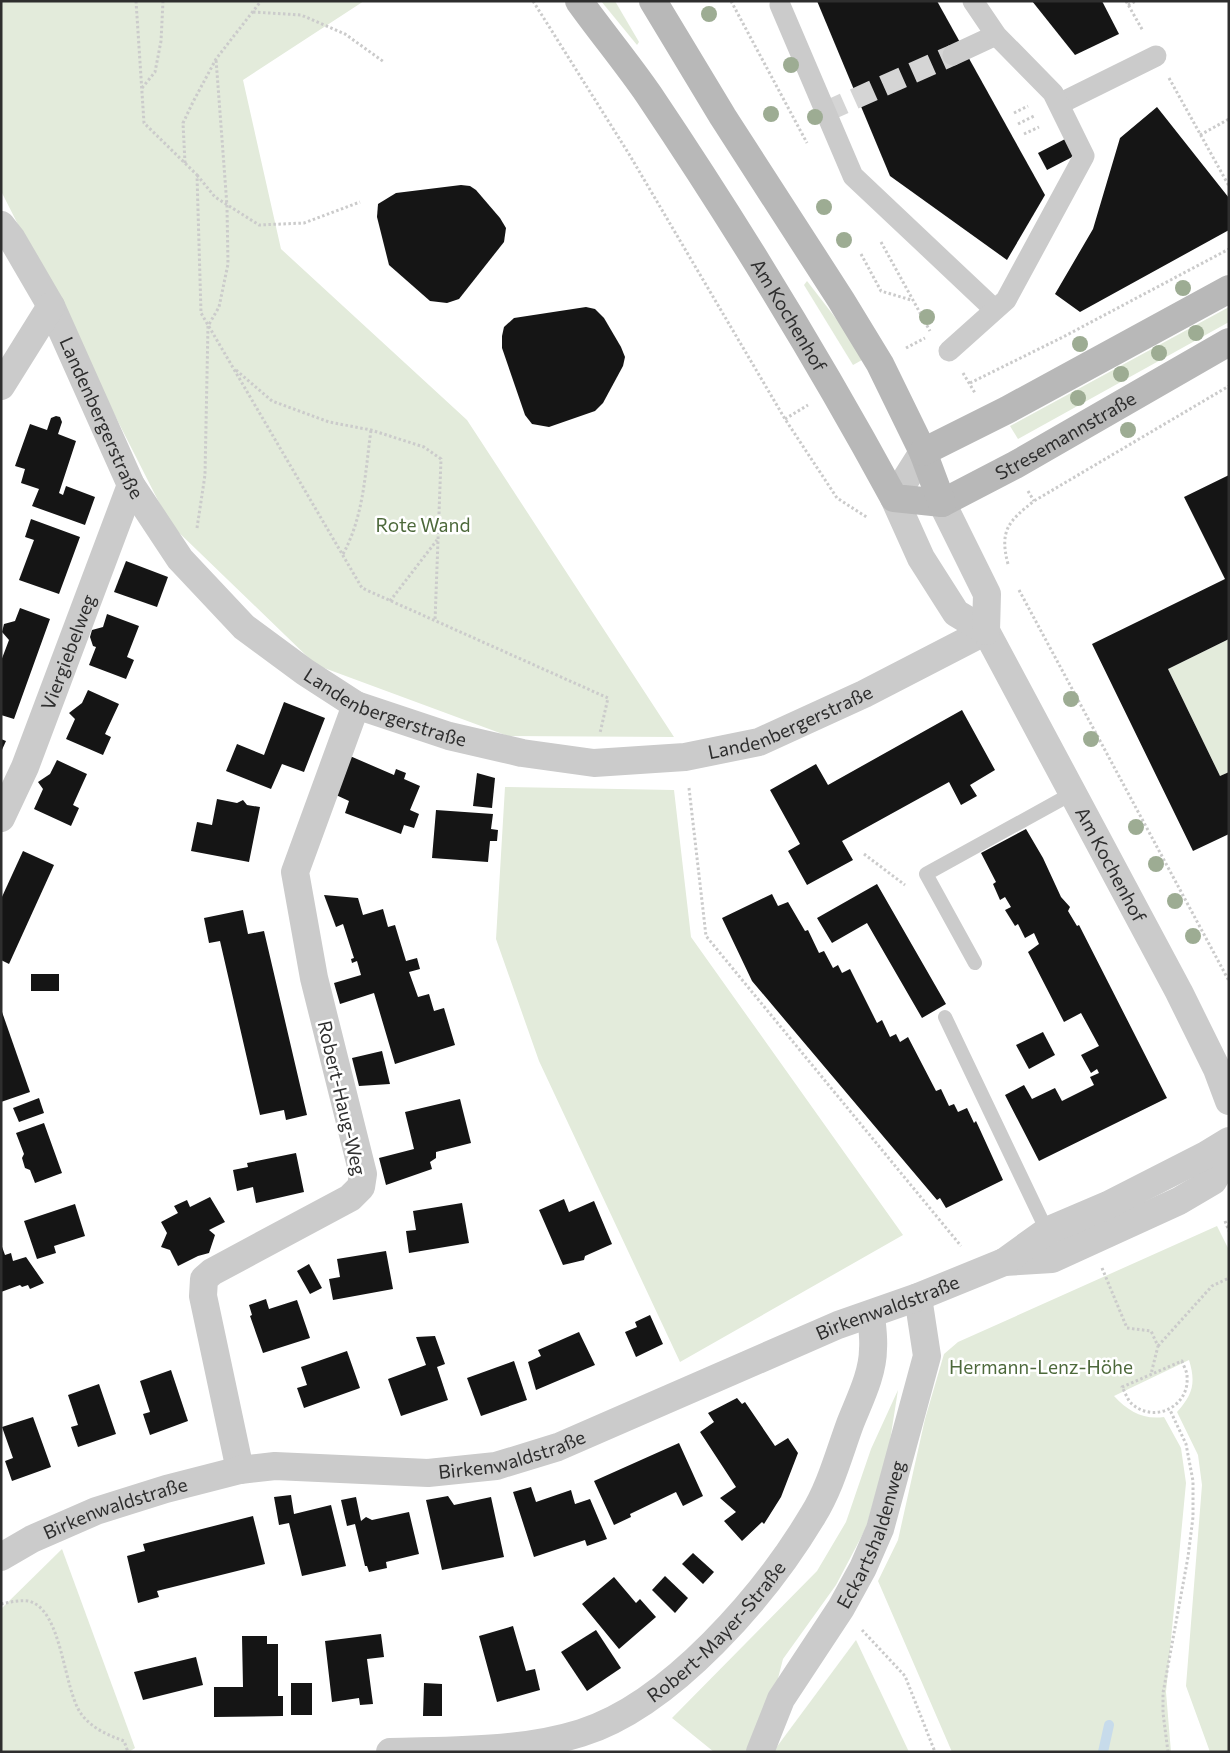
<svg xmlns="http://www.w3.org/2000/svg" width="1230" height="1753" font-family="Commissioner,sans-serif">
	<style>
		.green { fill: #e3ebdb }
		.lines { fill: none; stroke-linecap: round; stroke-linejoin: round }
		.stream { stroke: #c7dbeb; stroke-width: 10 }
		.building { fill: #151515 }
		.pedestrian-tunnel { stroke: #d5d5d5; stroke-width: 21; stroke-dasharray: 21 11; stroke-linecap: butt }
		.path { stroke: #cbcbcb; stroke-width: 3; stroke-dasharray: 2.5 2.5; stroke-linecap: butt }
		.service { stroke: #cbcbcb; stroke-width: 14 }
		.pedestrian { stroke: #cbcbcb; stroke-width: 21 }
		.minor { stroke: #cbcbcb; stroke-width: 28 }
		.tertiary { stroke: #cbcbcb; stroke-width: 28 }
		.secondary { stroke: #b8b8b8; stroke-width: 28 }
		.tree { fill: #9dac93 }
		.labels { text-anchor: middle; stroke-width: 5; stroke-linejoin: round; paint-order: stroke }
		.street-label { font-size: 19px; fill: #2e2e2e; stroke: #fff }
		.park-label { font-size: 19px; fill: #4d693b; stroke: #fff }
	</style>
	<rect width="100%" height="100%" fill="#fff"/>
	<g class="green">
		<polygon points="1,1 364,1 243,80 281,249 467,420 674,737 508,736 316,665 170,524 1,191"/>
		<polygon points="601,1 615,1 639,42 637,45"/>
		<polygon points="807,281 851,338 862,360 853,365 804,285"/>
		<polygon points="1229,307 1229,322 1018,439 1010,426"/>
		<polygon points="1229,639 1229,772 1220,776 1168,669"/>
		<polygon points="505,787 674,790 691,937 903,1235 680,1362 539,1061 496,939"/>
		<path d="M1217,1226L1229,1250V1752H1210L1186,1686L1202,1485L1198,1455L1177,1412C1193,1394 1196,1383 1189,1360L1114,1396C1128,1411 1143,1420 1164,1417L1181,1448L1186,1483L1166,1692L1171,1752H952L878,1581L898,1540L925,1419L944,1354L958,1342Z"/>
		<polygon points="898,1390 889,1447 866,1528 836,1585 783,1659 759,1752 714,1752 672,1718 817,1571 846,1522 871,1449"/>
		<polygon points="62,1549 135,1748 129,1752 1,1752 1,1609"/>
		<polygon points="856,1640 909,1752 773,1752"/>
	</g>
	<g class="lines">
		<polyline class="stream" points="1103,1752 1109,1725"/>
	</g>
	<g class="building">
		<polygon points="817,1 937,1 1045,195 1007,260 890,176"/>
		<polygon points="1032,1 1102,1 1119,34 1075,55"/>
		<polygon points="1157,107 1229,198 1229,230 1080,312 1055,294 1093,229 1120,138"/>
		<polygon points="1069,137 1078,154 1047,170 1038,153"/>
		<polygon points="461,185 470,186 476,190 500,218 506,228 504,242 459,299 447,303 430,301 389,265 377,217 378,204 396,193"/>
		<polygon points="586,307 595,309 604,318 621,347 625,357 623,366 603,403 595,411 549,427 532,424 525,415 502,348 502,336 504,327 514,318"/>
		<polygon points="56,416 60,417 62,422 58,434 76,441 59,493 63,495 66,486 95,497 85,525 32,506 39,489 21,483 25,469 15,466 30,424 47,430 51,418"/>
		<polygon points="1229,475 1229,639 1168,669 1220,776 1229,772 1229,834 1193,851 1092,644 1225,579 1184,497"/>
		<polygon points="31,519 80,537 59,594 19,580 34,540 25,537"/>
		<polygon points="126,561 168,577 157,607 114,592"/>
		<polygon points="20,608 50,619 14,719 1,715 1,661 9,640 2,632 4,624 15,621"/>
		<polygon points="107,614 139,626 127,657 134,660 126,679 89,665 96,647 93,646 90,637 92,630 103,627"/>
		<polygon points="88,690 119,704 105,734 111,737 103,755 66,739 75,719 69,713 82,703"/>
		<polygon points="284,702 325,718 304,772 282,764 271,789 226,771 237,744 264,755"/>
		<polygon points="962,710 995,770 970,785 977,796 961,805 949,782 842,841 853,860 807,885 788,851 800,844 770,790 816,764 828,785"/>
		<polygon points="1,739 6,741 1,752"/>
		<polygon points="350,756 394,775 396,769 406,773 404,779 420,786 410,810 419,814 414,828 404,825 401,834 345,813 349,801 336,795"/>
		<polygon points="57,760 87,774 73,805 79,808 71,826 34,809 43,789 38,782 50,774"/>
		<polygon points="477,773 495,778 492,808 473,806"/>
		<polygon points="217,799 237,803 243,800 247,805 260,807 249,862 191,851 197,822 212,825"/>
		<polygon points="436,810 493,814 491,829 498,830 497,841 490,841 488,862 432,858"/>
		<polygon points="1026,829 1043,858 1061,897 1070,907 1068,911 1077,926 1079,925 1167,1098 1039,1161 1005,1095 1024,1085 1032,1099 1055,1088 1062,1101 1094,1085 1090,1077 1099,1073 1097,1069 1091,1073 1081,1055 1099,1046 1081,1013 1064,1022 1028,952 1039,944 1034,933 1025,938 1018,924 1015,926 1005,910 1011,907 1005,897 1000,900 993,884 996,882 981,853"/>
		<polygon points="23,851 54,865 9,964 1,960 1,899"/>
		<polygon points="877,884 946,1004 922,1018 867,923 832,943 817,918"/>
		<polygon points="772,894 778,906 788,902 805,931 808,930 819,953 824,951 833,968 838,965 842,973 850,969 877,1023 882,1020 890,1037 896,1034 900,1042 908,1037 936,1091 941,1089 949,1106 954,1104 958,1112 967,1108 974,1123 976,1121 1003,1180 946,1208 940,1198 937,1200 752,981 722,918"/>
		<polygon points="324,895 358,898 363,915 383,909 388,927 395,925 406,961 417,958 420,969 409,972 418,997 429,994 434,1011 444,1008 455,1045 395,1064 374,993 340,1004 334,983 361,975 357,961 352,963 351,959 354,958 343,924 336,927"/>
		<polygon points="243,910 248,934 264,931 307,1115 286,1120 284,1110 260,1115 220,941 209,943 204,918"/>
		<rect x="31" y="974" width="28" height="17"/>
		<polygon points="1,1009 30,1092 1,1102"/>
		<polygon points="1043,1032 1055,1055 1029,1069 1016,1045"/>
		<polygon points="382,1051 390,1084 359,1086 352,1058"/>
		<polygon points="39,1098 44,1113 19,1122 13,1108"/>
		<polygon points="460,1099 471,1143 436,1152 436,1158 430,1162 432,1169 386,1185 379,1158 414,1149 405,1112"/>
		<polygon points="44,1123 62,1173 35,1183 30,1170 25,1168 22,1158 24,1154 16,1133"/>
		<polygon points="296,1153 304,1192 256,1203 253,1187 237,1191 233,1170 248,1167 247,1163"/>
		<polygon points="210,1197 225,1222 209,1230 215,1235 209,1253 198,1256 178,1266 170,1250 161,1247 167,1233 161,1222 178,1213 174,1206 187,1200 190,1207"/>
		<polygon points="564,1199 569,1212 594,1201 612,1244 585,1256 584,1260 563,1265 539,1210"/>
		<polygon points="462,1203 469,1243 409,1253 406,1231 416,1230 413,1211"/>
		<polygon points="75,1204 85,1236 54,1246 56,1253 37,1259 24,1221"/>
		<polygon points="1,1244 5,1255 11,1253 13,1261 26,1257 44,1283 30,1289 28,1285 22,1287 20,1285 1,1292"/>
		<polygon points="386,1251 393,1289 333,1300 329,1279 340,1277 337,1259"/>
		<polygon points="309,1264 322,1288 310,1294 297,1271"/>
		<polygon points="266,1299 269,1309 297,1300 310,1338 263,1353 250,1316 252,1315 249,1305"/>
		<polygon points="650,1315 663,1344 636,1357 625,1332 637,1327 635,1322"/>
		<polygon points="579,1332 595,1365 536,1390 528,1362 541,1356 538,1350"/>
		<polygon points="435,1336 445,1364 437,1367 448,1400 401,1416 388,1379 426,1365 416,1337"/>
		<polygon points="347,1351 360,1388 304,1408 297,1388 307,1385 301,1367"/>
		<polygon points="514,1361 527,1400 481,1416 467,1378"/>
		<polygon points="171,1370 188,1421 150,1435 143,1414 150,1412 140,1381"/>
		<polygon points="99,1384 116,1434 78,1447 71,1427 78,1425 68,1395"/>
		<polygon points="737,1398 742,1404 745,1402 775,1446 788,1438 798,1453 781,1497 764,1524 762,1522 742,1541 724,1521 736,1512 720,1498 736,1487 700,1432 714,1422 708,1413"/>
		<polygon points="33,1417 51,1467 12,1481 5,1461 13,1458 2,1427"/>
		<polygon points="679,1443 703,1496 683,1506 676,1492 630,1514 631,1517 614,1525 594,1481"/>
		<polygon points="531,1487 536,1502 571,1490 575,1504 590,1499 607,1539 587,1546 585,1540 534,1557 513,1492"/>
		<polygon points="291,1495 294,1514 331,1505 346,1566 302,1576 289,1523 279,1525 274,1497"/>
		<polygon points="448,1496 454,1505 491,1497 504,1557 442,1570 426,1500"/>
		<polygon points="356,1497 361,1521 366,1517 372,1520 409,1512 419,1554 386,1562 387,1568 369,1572 367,1566 365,1566 355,1524 347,1526 341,1500"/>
		<polygon points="253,1516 265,1564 157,1591 159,1597 138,1603 127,1556 145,1551 143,1544"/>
		<polygon points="693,1553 714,1572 703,1584 682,1564"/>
		<polygon points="665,1576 688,1598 675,1613 652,1590"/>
		<polygon points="614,1577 636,1603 640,1599 656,1617 619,1649 582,1604"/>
		<polygon points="513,1626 526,1671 535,1669 540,1690 497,1702 479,1636"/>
		<polygon points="596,1630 621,1668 587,1691 561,1652"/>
		<polygon points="381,1634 384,1657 367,1659 373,1704 360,1705 359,1698 332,1702 325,1641"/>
		<polygon points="242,1636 267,1636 267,1644 278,1644 278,1696 283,1696 283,1716 214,1717 214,1687 243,1687"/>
		<polygon points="196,1657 203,1685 143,1700 134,1672"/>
		<rect x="291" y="1683" width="21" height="32"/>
		<polygon points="424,1683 442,1684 442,1716 423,1716"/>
	</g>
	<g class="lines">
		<polyline class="pedestrian-tunnel" points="825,112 953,55"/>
		<g class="path">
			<polyline points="136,1 144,123 197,175 201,313 362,588 608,698 600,733"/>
			<polyline points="533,1 629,154 785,419 837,498 868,518"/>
			<polyline points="731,1 807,143"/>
			<polyline points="1126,1 1143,31"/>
			<polyline points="1128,5 1136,1"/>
			<polyline points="253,12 301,15 345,34 384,62"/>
			<polyline points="1169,78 1229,186"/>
			<polyline points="142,88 155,72 161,41 163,1"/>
			<polyline points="1014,113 1028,106"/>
			<polyline points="1018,124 1034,116"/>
			<polyline points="1024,134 1039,127"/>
			<polyline points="1200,135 1229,119"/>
			<polyline points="185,163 183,123 193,102 216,59 261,1"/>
			<polyline points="197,175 215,197 259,225 304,223 360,202"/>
			<polyline points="881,242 930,331"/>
			<polyline points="861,254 881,291 911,300"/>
			<polyline points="906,348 925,338"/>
			<polyline points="236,370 272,401 329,422 371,430 424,447 441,459 435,621"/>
			<polyline points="963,373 975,393"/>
			<polyline points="970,383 1063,337 1229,249"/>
			<polyline points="785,419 808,405"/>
			<polyline points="1028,491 1034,501"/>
			<polyline points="197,528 205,475 208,326 219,307 228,264 227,206 216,59"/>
			<path d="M343,554C364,516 365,473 371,430"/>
			<path d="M1008,564C999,530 1009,521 1034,501L1229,386"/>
			<polyline points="1019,590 1229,981"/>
			<polyline points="390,601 437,540"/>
			<polyline points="689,788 706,936 961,1246"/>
			<polyline points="864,854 905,885"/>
			<polyline points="1225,1221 1229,1231"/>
			<polyline points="1102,1268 1127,1328 1151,1331 1158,1346 1151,1374"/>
			<polyline points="1158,1346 1212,1286 1229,1278"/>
			<path d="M1182,1361C1183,1365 1187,1371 1187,1376C1190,1406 1155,1424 1132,1404C1128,1401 1125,1392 1122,1387Z"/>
			<path d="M1,1604C10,1602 19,1600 28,1601C63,1608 63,1691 82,1715C93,1729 108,1735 124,1741L128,1752"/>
			<polyline points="862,1630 905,1676 935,1752"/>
			<polyline points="1168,1752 1163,1713 1163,1693 1188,1557 1193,1517 1193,1481 1186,1444 1170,1410"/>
		</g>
		<g class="service">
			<polyline points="975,963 926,874 1073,793"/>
			<polyline points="945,1017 1047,1231"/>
		</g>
		<g class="pedestrian">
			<polyline points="780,5 853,176 994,309"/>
			<polyline points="953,55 996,35"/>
			<polyline points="1059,104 1156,56"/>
			<polyline points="949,351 1006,300 1084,156 1053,93 996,35 973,1"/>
		</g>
		<g class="minor">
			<path id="s1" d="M1,225L12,239L51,306L131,485L180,559L244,627L305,672L356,705L449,736L522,753L594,763L685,757L759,742L864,694L986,631"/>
			<polyline points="1,386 51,306"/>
			<path id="s2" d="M1,818L25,767L131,485"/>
			<polyline points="240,1470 203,1296 204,1279 212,1272 350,1198 361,1187 363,1174 314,978 295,872 356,705"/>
			<path id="s3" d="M760,1752L781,1699L841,1608L863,1568L880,1529L927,1356L918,1297"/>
		</g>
		<g class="tertiary">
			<path id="s4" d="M923,452L894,498L921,558L956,613L986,631L1179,992L1217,1069L1229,1101"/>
			<polyline points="942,503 987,594 986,631"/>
			<polyline points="1004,1262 1052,1259 1179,1201 1213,1181 1229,1154"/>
			<path id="s5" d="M1,1557L32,1539L96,1511L166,1489L240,1470L275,1466L428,1473L496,1466L558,1447L838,1325L918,1297L1004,1262L1047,1231L1108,1205L1206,1155L1229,1141"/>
			<path id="s6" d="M390,1752C453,1750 520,1752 581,1733C671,1705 766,1594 813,1515C830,1488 839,1454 850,1424C859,1401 873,1374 873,1349C874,1338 872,1326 871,1315"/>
		</g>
		<g class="secondary">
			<path id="s7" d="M579,1C602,33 627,63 649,95C737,226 819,360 894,498L942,503L1015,465L1229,342"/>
			<polyline points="653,1 723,117 841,300 880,364 923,452 942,503"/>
			<polyline points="923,452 1007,410 1229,289"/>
		</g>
	</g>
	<g class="tree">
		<circle cx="709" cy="14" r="8"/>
		<circle cx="791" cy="65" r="8"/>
		<circle cx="771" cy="114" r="8"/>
		<circle cx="815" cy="117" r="8"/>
		<circle cx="824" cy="207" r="8"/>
		<circle cx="844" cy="240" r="8"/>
		<circle cx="1183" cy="288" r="8"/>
		<circle cx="927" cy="317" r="8"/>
		<circle cx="1196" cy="333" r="8"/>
		<circle cx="1080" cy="344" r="8"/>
		<circle cx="1159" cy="353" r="8"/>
		<circle cx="1121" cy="374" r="8"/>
		<circle cx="1078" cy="398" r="8"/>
		<circle cx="1128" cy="430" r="8"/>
		<circle cx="1071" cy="699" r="8"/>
		<circle cx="1091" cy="739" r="8"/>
		<circle cx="1136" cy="827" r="8"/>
		<circle cx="1156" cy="864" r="8"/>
		<circle cx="1175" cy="901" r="8"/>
		<circle cx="1193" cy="936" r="8"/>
	</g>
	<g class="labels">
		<g class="street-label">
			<text dy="7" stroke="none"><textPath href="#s7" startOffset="378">Am Kochenhof</textPath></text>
			<text dy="7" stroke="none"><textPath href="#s1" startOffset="218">Landenbergerstraße</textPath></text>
			<text dy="7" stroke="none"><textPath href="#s7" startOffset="778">Stresemannstraße</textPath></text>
			<text dy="7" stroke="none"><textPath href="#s2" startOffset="179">Viergiebelweg</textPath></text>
			<text dy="7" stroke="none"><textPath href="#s1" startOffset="638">Landenbergerstraße</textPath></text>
			<text dy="7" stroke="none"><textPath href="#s1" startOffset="1058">Landenbergerstraße</textPath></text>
			<text dy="7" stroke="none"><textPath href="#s4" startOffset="485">Am Kochenhof</textPath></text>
			<text transform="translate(342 1098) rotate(77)" y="7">Robert-Haug-Weg</text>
			<text dy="7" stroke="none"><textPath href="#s5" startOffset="935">Birkenwaldstraße</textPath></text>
			<text dy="7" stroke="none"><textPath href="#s5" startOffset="530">Birkenwaldstraße</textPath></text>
			<text dy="7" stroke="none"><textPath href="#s5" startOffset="125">Birkenwaldstraße</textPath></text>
			<text dy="7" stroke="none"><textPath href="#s3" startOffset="246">Eckartshaldenweg</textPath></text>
			<text dy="7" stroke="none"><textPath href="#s6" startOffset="364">Robert-Mayer-Straße</textPath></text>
		</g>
		<g class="park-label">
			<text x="423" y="532">Rote Wand</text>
			<text x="1041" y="1374">Hermann-Lenz-Höhe</text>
		</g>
	</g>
	<rect width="1230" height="1753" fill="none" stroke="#2e2e2e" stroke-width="5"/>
</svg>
